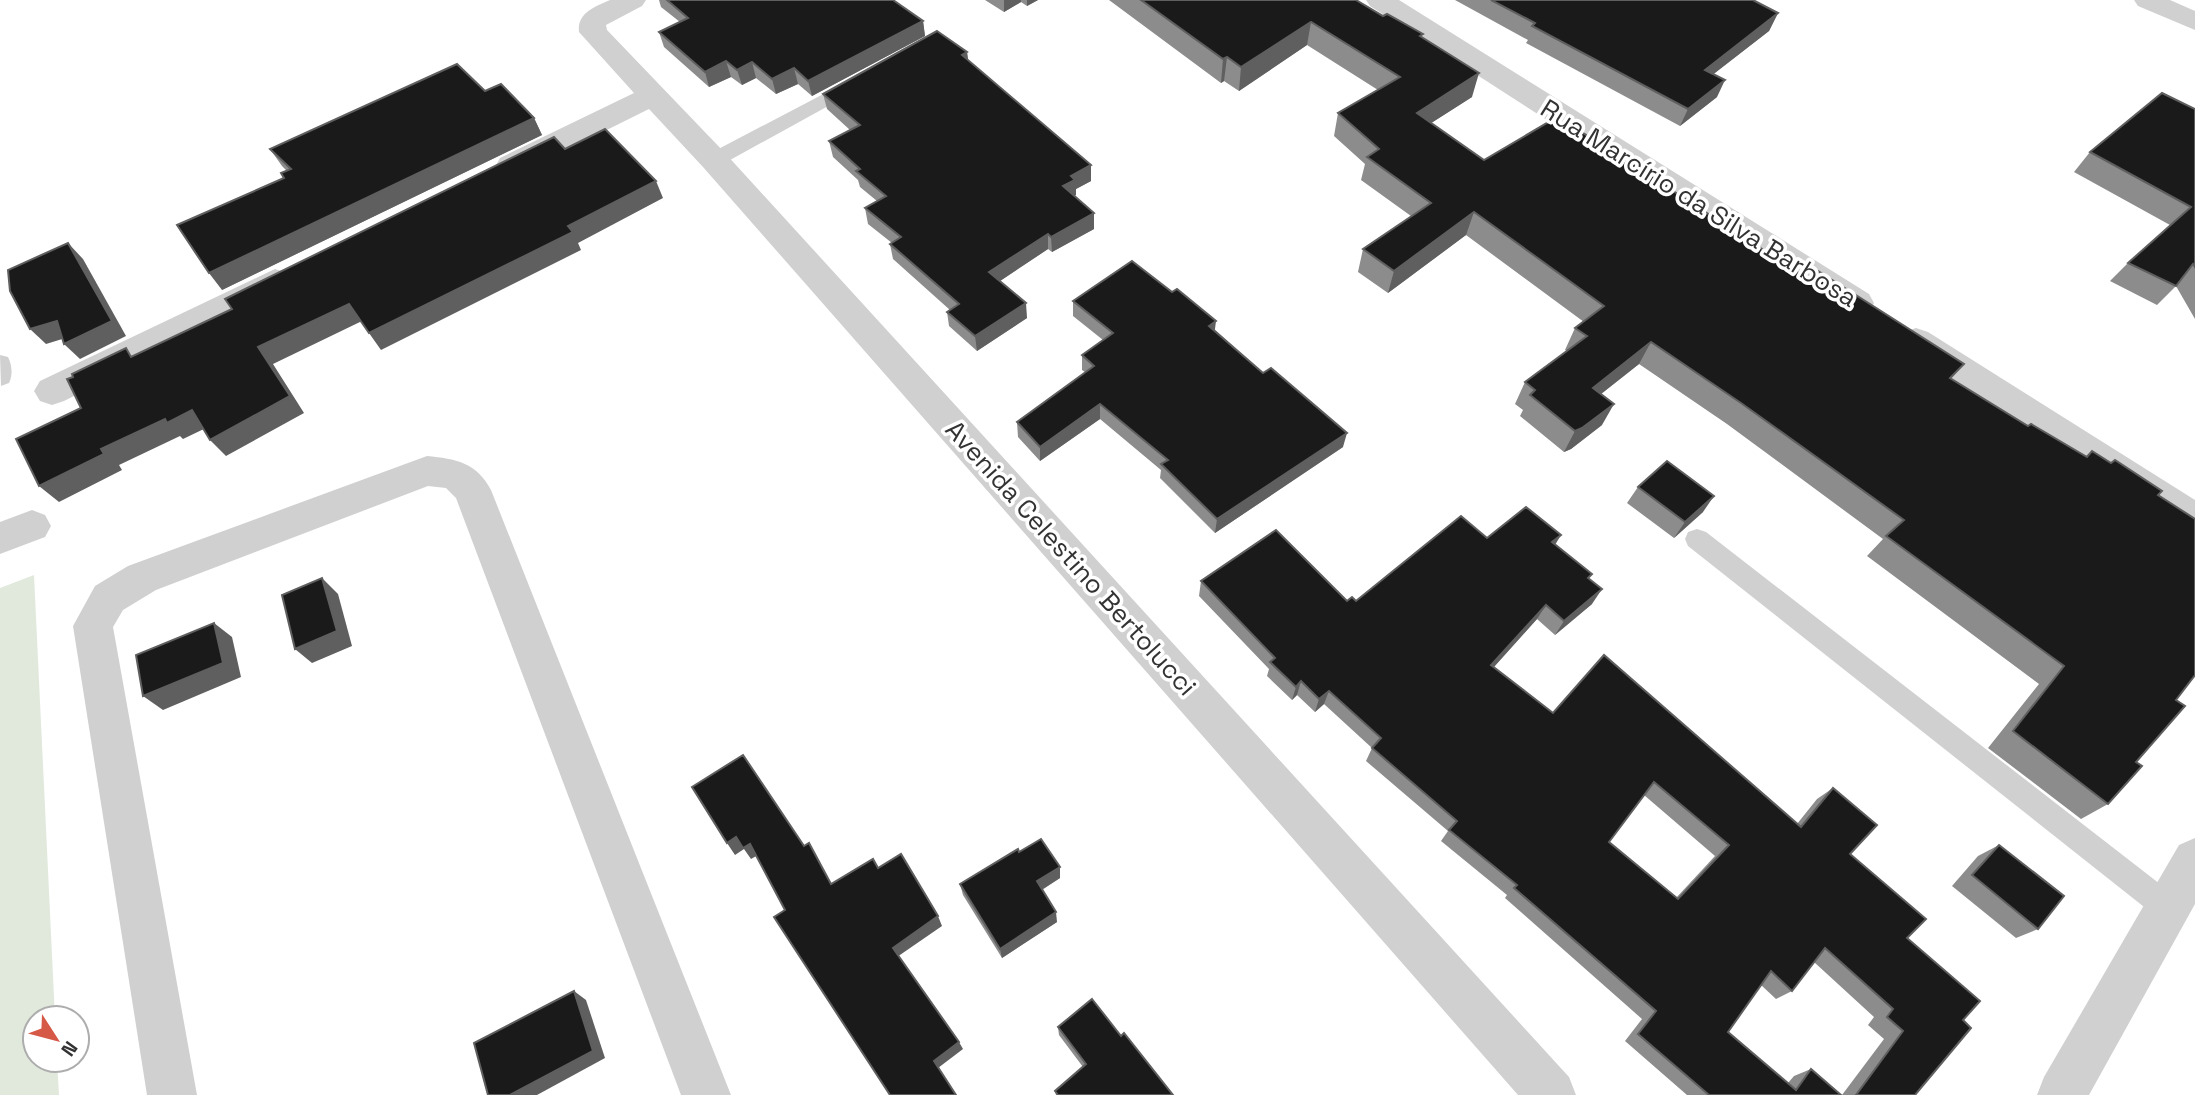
<svg xmlns="http://www.w3.org/2000/svg" width="2195" height="1095" font-family="'Space Grotesk',sans-serif">
	<style>
		.green { fill: #e1e9dd }
		.lines { fill: none; stroke-linecap: round; stroke-linejoin: round }
		.lane { fill: #d0d0d0; fill-rule: evenodd }
		.street { fill: #d0d0d0; fill-rule: evenodd }
		.wall { fill: #8c8c8c; fill-rule: evenodd }
		.shaded-wall { fill: #5f5f5f }
		.building { fill: #1a1a1a; stroke: #5f5f5f; stroke-width: 2; fill-rule: evenodd }
		.labels { text-anchor: middle; stroke-width: 7; stroke-linejoin: round; paint-order: stroke }
		.street-label { font-size: 26px; fill: #333; stroke: #fff }
	</style>
	<rect width="100%" height="100%" fill="#fff"/>
	<polygon class="green" points="34,575 55,1018 35,1018 35,1060 57,1060 59,1095 0,1095 0,588"/>
	<g class="lines">
		<g class="lane">
			<polygon points="852,79 859,81 861,85 859,89 721,165 707,165 704,160 707,155"/>
			<path d="M0,355L8,357C12,365 13,375 9,383L1,386Z"/>
			<polygon points="1697,529 1706,532 2178,898 2183,908 2178,918 2168,923 2158,918 1688,546 1685,539 1688,532"/>
		</g>
		<g class="street">
			<path d="M610,0H646L642,6L606,25L607,30L725,153L1569,1077L1576,1095H1518L703,167L649,109L522,172L511,175L500,172L496,165L500,158L634,93L579,32C577,13 594,7 610,0Z"/>
			<polygon points="1366,0 1399,0 1869,294 1874,303 1869,312 1857,315 1845,312 1370,6"/>
			<polygon points="2134,0 2170,0 2195,11 2195,30 2138,6"/>
			<polygon points="275,269 287,273 292,281 287,289 64,401 52,405 40,401 34,391 40,381"/>
			<polygon points="1916,328 1928,332 2195,500 2195,535 2182,530 1904,350 1899,341 1904,332"/>
			<path d="M427,456C456,459 476,462 491,490L731,1095H681L456,498L446,488L428,486L156,590L123,610L113,627L197,1095H147L73,626L95,586L128,566Z"/>
			<polygon points="32,510 45,515 51,526 45,537 0,554 0,522"/>
			<polygon points="2195,838 2195,904 2089,1095 2037,1095 2044,1077 2179,845"/>
		</g>
	</g>
	<g class="wall">
		<polygon points="659,0 893,0 923,21 925,36 812,96 798,84 776,94 756,78 742,85 731,77 709,87 664,47 659,32 680,22 661,7"/>
		<polygon points="985,0 1038,0 1027,6 1021,2 1004,12"/>
		<polygon points="1109,0 1356,0 1422,37 1472,97 1431,123 1484,160 1567,130 1667,187 1808,279 1964,364 1951,379 2028,426 2086,456 2092,451 2158,495 2176,700 2136,762 2108,804 2081,819 1988,748 2039,684 1867,556 1883,539 1727,424 1639,364 1601,394 1602,425 1571,449 1564,452 1520,416 1523,410 1515,404 1525,382 1567,351 1565,350 1575,328 1584,322 1466,235 1388,293 1358,272 1363,249 1411,216 1361,180 1365,164 1334,136 1338,113 1378,90 1307,45 1239,91 1224,81 1221,83"/>
		<polygon points="1455,0 1753,0 1778,13 1769,31 1713,74 1717,97 1680,126 1526,43 1528,40"/>
		<polygon points="967,52 968,60 1091,181 1076,189 1076,195 1074,196 1094,213 1094,229 1052,252 1048,249 1000,281 1027,318 977,351 949,326 947,312 950,310 893,259 890,244 892,243 868,224 865,208 877,201 860,187 858,180 833,157 829,141 850,130 827,109 823,94"/>
		<polygon points="485,91 534,118 542,135 222,290 284,178 287,171 282,166 270,149"/>
		<polygon points="2195,109 2195,319 2176,286 2157,305 2110,281 2128,263 2170,225 2074,172 2090,152"/>
		<polygon points="1073,301 1215,330 1343,447 1215,533 1160,478 1161,470 1100,419 1040,461 1018,437 1017,422 1085,372 1082,370 1082,355 1103,340 1073,316"/>
		<polygon points="1638,487 1703,512 1674,538 1627,503"/>
		<path d="M1487,538L1555,544L1589,579L1592,604L1555,635L1537,619L1494,667L1553,713L1797,824L1817,799L1833,788L1850,854L1963,1020L1915,1095H1842L1884,1039L1868,1025L1874,1017L1814,962L1792,991L1776,999L1761,985L1728,1032L1788,1083L1794,1076L1811,1069L1841,1095H1687L1625,1041L1642,1019L1505,898L1507,895L1441,841L1448,831L1366,761L1372,748L1324,704L1315,712L1297,695L1292,700L1267,676L1269,669L1199,596L1201,581L1356,601ZM1644,795L1715,856L1676,898L1609,842Z"/>
		<polygon points="1999,845 2038,929 2016,938 1952,886 1978,856"/>
		<polygon points="1019,852 1060,878 1042,890 1057,922 1002,958 963,895 960,884"/>
		<polygon points="1058,1027 1121,1036 1173,1095 1056,1095 1055,1091 1083,1067 1059,1035"/>
	</g>
	<g class="shaded-wall">
		<polygon points="1004,0 1021,0 1021,2 1004,12"/>
		<polygon points="1027,0 1038,0 1027,6"/>
		<polygon points="1778,13 1769,31 1697,87 1705,70"/>
		<polygon points="923,21 925,36 812,96 808,81"/>
		<polygon points="1311,22 1307,45 1239,91 1241,67"/>
		<polygon points="967,52 969,67 962,55"/>
		<polygon points="1227,57 1224,81 1221,83 1223,59"/>
		<polygon points="726,61 731,77 709,87 705,72"/>
		<polygon points="752,62 756,78 742,85 737,70"/>
		<polygon points="794,68 798,84 776,94 772,79"/>
		<polygon points="1479,73 1472,97 1411,136 1417,113"/>
		<polygon points="1725,80 1717,97 1680,126 1688,109"/>
		<polygon points="534,118 542,135 222,290 209,273"/>
		<polygon points="1091,165 1091,181 1076,189 1076,195 1063,202 1063,186 1071,176"/>
		<polygon points="656,181 663,198 578,243 581,250 381,350 369,333 568,226"/>
		<polygon points="1474,212 1466,235 1388,293 1394,271"/>
		<polygon points="1094,213 1094,229 1052,252 1051,237"/>
		<polygon points="1048,234 1048,249 991,287 989,272"/>
		<polygon points="68,243 83,259 126,336 80,359 64,344"/>
		<polygon points="1026,303 1027,318 977,351 975,336"/>
		<polygon points="349,304 362,321 273,364 304,413 226,456 210,440 258,347"/>
		<polygon points="57,321 72,336 46,344 30,329"/>
		<polygon points="1216,321 1214,337 1209,326"/>
		<polygon points="1651,342 1639,364 1582,409 1593,388"/>
		<polygon points="1100,404 1100,419 1040,461 1040,447"/>
		<polygon points="1614,404 1602,425 1571,449 1564,452 1575,431"/>
		<polygon points="192,410 208,427 183,439 180,436 119,465 122,470 59,502 39,486 101,449 165,419"/>
		<polygon points="1347,433 1343,447 1215,533 1217,519"/>
		<polygon points="1714,496 1703,512 1674,538 1685,522"/>
		<polygon points="1561,535 1552,550 1552,542"/>
		<polygon points="322,578 338,594 352,646 312,663 295,649"/>
		<polygon points="1602,589 1592,604 1555,635 1564,621"/>
		<polygon points="1546,605 1537,619 1483,679 1491,665"/>
		<polygon points="214,623 232,637 241,677 163,710 143,696"/>
		<polygon points="1301,681 1297,695 1292,700 1296,687"/>
		<polygon points="1329,691 1324,704 1315,712 1319,699"/>
		<polygon points="736,837 750,844 758,855 751,859 744,849 735,855 727,843"/>
		<polygon points="1060,867 1060,878 1038,892 1037,881"/>
		<polygon points="1056,912 1057,922 1002,958 1000,949"/>
		<polygon points="938,916 942,926 897,957 893,948"/>
		<polygon points="574,991 586,1000 605,1058 537,1095 510,1095"/>
		<polygon points="959,1042 963,1049 938,1068 934,1061"/>
	</g>
	<g class="building">
		<polygon points="667,0 893,0 923,21 808,81 794,68 772,79 752,62 737,70 726,61 705,72 659,32 688,18"/>
		<polygon points="1141,0 1356,0 1383,16 1387,14 1423,34 1420,36 1479,73 1417,113 1484,160 1552,120 1567,130 1573,127 1668,185 1667,187 1808,279 1818,271 1964,364 1950,378 2028,426 2031,424 2087,457 2092,451 2111,463 2115,460 2162,491 2158,495 2195,519 2195,675 2176,700 2185,706 2136,762 2142,766 2108,804 2013,731 2064,666 1886,536 1904,520 1741,403 1651,342 1593,388 1614,404 1582,428 1575,431 1530,395 1535,390 1525,382 1587,336 1575,328 1604,306 1474,212 1394,271 1363,249 1431,203 1367,157 1379,149 1338,113 1400,77 1311,22 1241,67 1227,57 1223,59"/>
		<polygon points="1491,0 1753,0 1778,13 1705,70 1725,80 1688,109 1532,26 1535,23"/>
		<polygon points="937,31 967,52 962,55 1091,165 1071,176 1075,180 1063,186 1094,213 1051,237 1048,234 989,272 1026,303 975,336 947,312 959,304 890,244 901,237 865,208 886,196 856,171 860,169 829,141 860,125 823,94"/>
		<polygon points="457,64 485,91 501,84 534,118 209,273 177,225 284,178 281,173 291,169 270,149"/>
		<polygon points="2162,93 2195,109 2195,267 2193,264 2176,286 2128,263 2191,207 2090,152"/>
		<polygon points="605,129 656,181 568,226 573,232 369,333 349,304 258,347 290,396 210,440 192,410 167,423 165,419 101,449 104,454 39,486 16,439 81,408 67,379 73,377 72,374 126,348 131,357 232,309 225,299 554,137 565,149"/>
		<polygon points="68,243 112,321 64,344 57,321 30,329 10,291 8,270"/>
		<polygon points="1132,261 1172,292 1177,289 1216,321 1209,326 1263,373 1271,368 1347,433 1217,519 1161,464 1168,460 1100,404 1040,447 1017,422 1094,366 1082,355 1113,333 1073,301"/>
		<polygon points="1667,461 1714,496 1685,522 1638,487"/>
		<path d="M1526,507L1561,535L1552,542L1592,574L1588,578L1602,589L1564,621L1546,605L1491,665L1553,713L1604,655L1801,827L1833,788L1877,825L1850,854L1926,919L1907,938L1980,1001L1963,1020L1971,1028L1915,1095H1856L1903,1031L1887,1017L1893,1009L1825,948L1792,991L1771,971L1728,1032L1796,1090L1811,1069L1841,1095H1709L1638,1034L1656,1011L1514,888L1517,885L1449,830L1457,821L1372,748L1381,738L1329,691L1319,699L1301,681L1296,687L1270,662L1275,658L1201,581L1276,530L1347,601L1352,597L1356,601L1461,516L1487,538ZM1654,782L1729,845L1678,899L1609,842Z"/>
		<polygon points="322,578 337,631 295,649 282,595"/>
		<polygon points="214,623 223,663 143,696 136,655"/>
		<polygon points="743,755 804,846 809,843 831,884 873,859 878,868 901,854 938,916 893,948 959,1042 934,1061 956,1095 890,1095 774,917 785,910 750,844 743,848 736,837 727,843 692,787"/>
		<polygon points="1041,839 1060,867 1037,881 1056,912 1000,949 960,884 1018,849 1019,852"/>
		<polygon points="1999,845 2064,896 2038,929 1972,875"/>
		<polygon points="574,991 593,1051 510,1095 488,1095 474,1043"/>
		<polygon points="1092,999 1121,1036 1124,1033 1173,1095 1058,1095 1055,1091 1086,1064 1058,1027"/>
	</g>
	<g class="labels">
		<g class="street-label">
			<text transform="translate(1699 203) rotate(32)" y="9">Rua Marcírio da Silva Barbosa</text>
			<text transform="translate(1071 558) rotate(48)" y="9">Avenida Celestino Bertolucci</text>
		</g>
	</g>
	<g transform="translate(56 1039) rotate(126)"><circle r="33" fill="#ffffff" stroke="#adadad" stroke-width="2"/>
	<path d="M0-5L12 26L0 18L-12 26Z" fill="#d65948"/>
	<text y="-10" font-size="19" font-weight="bold" text-anchor="middle" fill="#333333">N</text>
	</g>
</svg>
